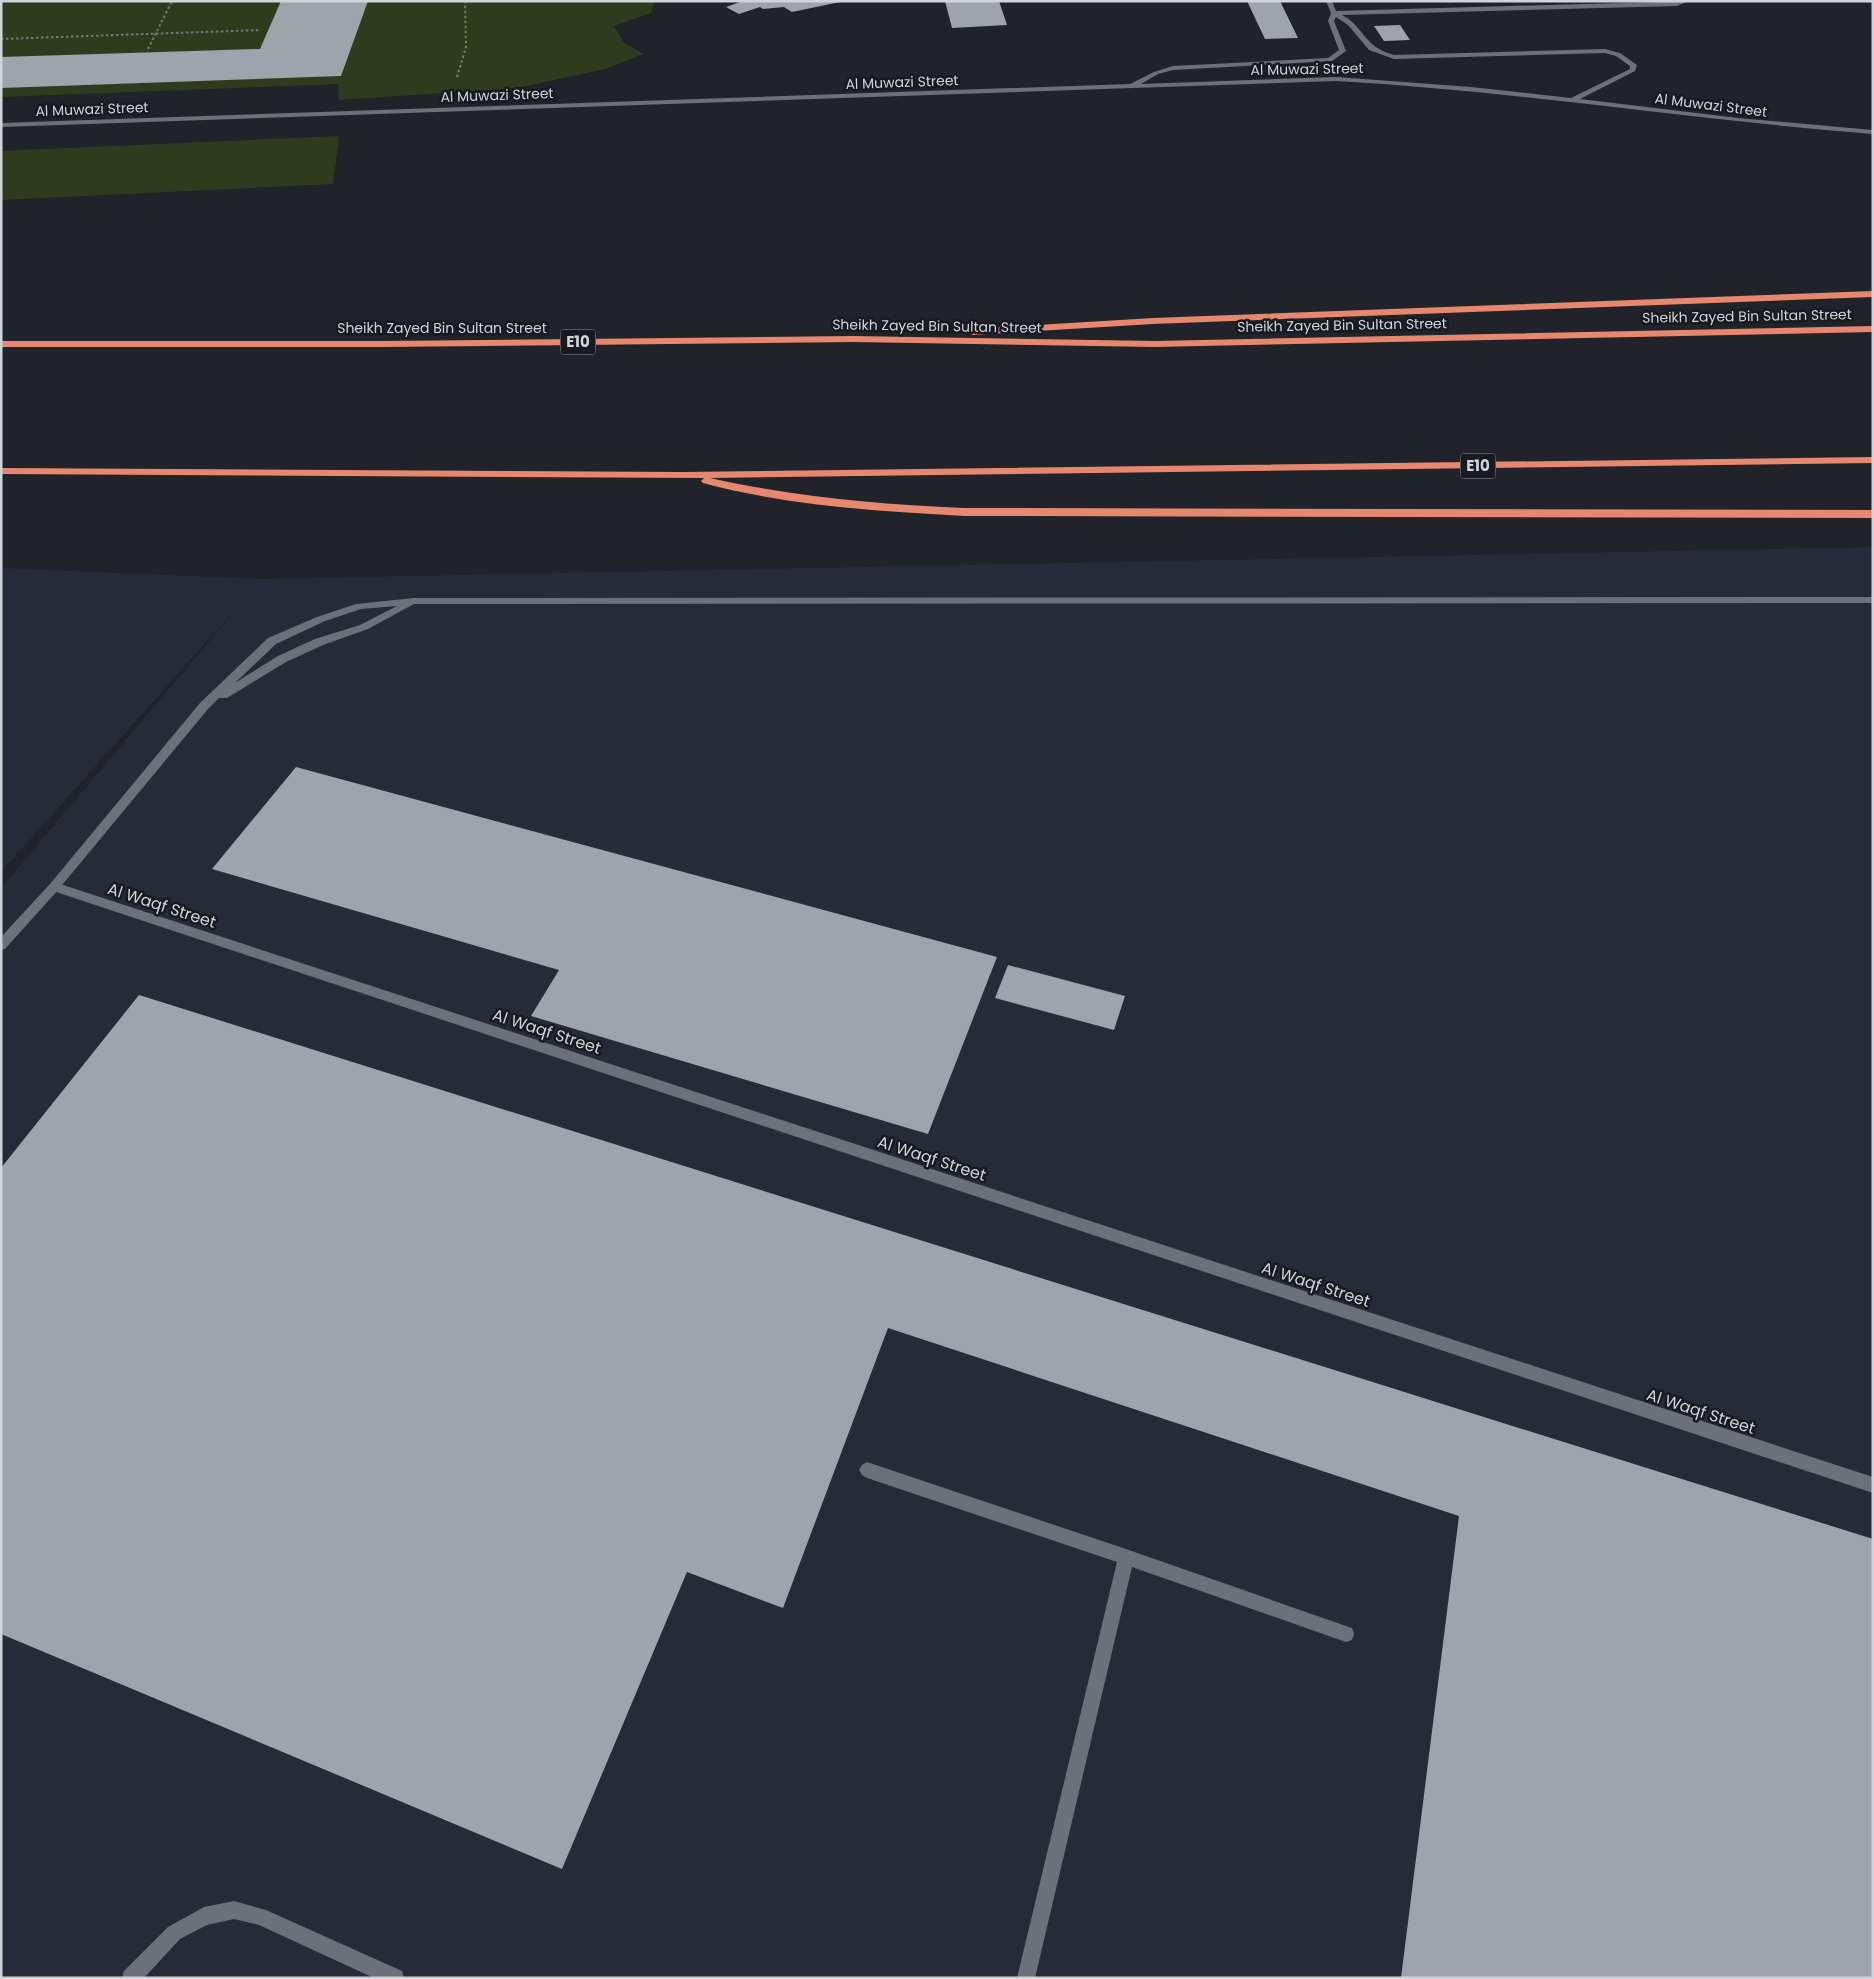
<svg xmlns="http://www.w3.org/2000/svg" width="1874" height="1979" font-family="Poppins,sans-serif">
	<style>
		.built { fill: #262b37 }
		.green { fill: #303b1e }
		.building { fill: #9fa3ab }
		.lines { fill: none; stroke-linecap: round; stroke-linejoin: round }
		.path { stroke: #75787d; stroke-width: 2; stroke-dasharray: 2.5 2.5; stroke-linecap: butt }
		.service { fill: #6c7078; fill-rule: evenodd }
		.minor { fill: #6c7078; fill-rule: evenodd }
		.motorway { fill: #e6886f; fill-rule: evenodd }
		.labels { text-anchor: middle; stroke-width: 5; stroke-linejoin: round; paint-order: stroke }
		.far-street-label { font-size: 14px; fill: #d0d3d7; stroke: #171a20 }
		.shield { fill: #171a20; stroke: #989ca0; stroke-width: 1 }
		.shield-label { font-size: 15px; font-weight: bold; fill: #d0d3d7 }
		.street-label { font-size: 16px; fill: #d0d3d7; stroke: #171a20 }
	</style>
	<rect width="100%" height="100%" fill="#202329"/>
	<polygon class="built" points="1873,547 1873,1978 1,1978 1,888 243,601 1,872 1,568 261,579"/>
	<g class="green">
		<polygon points="1,1 654,1 651,13 614,26 624,43 644,54 605,69 517,88 339,100 338,84 1,97"/>
		<polygon points="339,136 333,184 1,200 1,151"/>
	</g>
	<g class="building">
		<polygon points="281,1 368,1 341,76 1,88 1,57 260,49"/>
		<polygon points="743,1 840,1 840,2 792,12 784,7 763,9 760,7 739,14 726,7"/>
		<polygon points="945,1 999,1 1007,25 952,28"/>
		<polygon points="1247,1 1280,1 1298,38 1265,39"/>
		<polygon points="1400,25 1410,40 1384,41 1374,26"/>
		<polygon points="296,767 997,957 928,1134 531,1016 559,970 212,869"/>
		<polygon points="1008,965 1125,996 1114,1030 995,998"/>
		<polygon points="139,995 1873,1539 1873,1978 1401,1978 1459,1516 888,1328 783,1608 687,1572 562,1869 1,1634 1,1168"/>
	</g>
	<g class="lines">
		<g class="path">
			<polyline points="1,39 261,30"/>
			<polyline points="148,49 172,1"/>
			<polyline points="457,77 466,47 465,1"/>
		</g>
		<g class="service">
			<path d="M1326,1H1332L1336,11L1689,1L1677,6L1342,15C1365,27 1362,46 1394,55L1605,49L1620,53L1637,65L1635,71L1580,99L1738,118L1873,130V134C1693,120 1516,91 1336,81L1,127V123L1130,84L1154,72L1173,66L1328,58L1339,50L1328,21L1331,13ZM1336,17L1348,25L1369,50L1394,59L1605,53L1616,56L1630,66V69L1571,98L1471,87L1336,77L1141,84L1158,74L1173,70L1332,61L1346,51L1334,21Z"/>
			<polygon points="54,882 1873,1477 1873,1493 50,890 48,887"/>
			<polygon points="867,1462 1126,1549 1346,1626 1352,1628 1354,1634 1352,1640 1346,1642 1132,1567 1035,1978 1017,1978 1117,1562 867,1478 862,1475 859,1470 862,1465"/>
			<polygon points="234,1901 266,1910 402,1971 404,1978 374,1978 259,1925 234,1919 207,1925 180,1939 144,1978 122,1978 124,1971 168,1927 204,1907"/>
		</g>
		<path class="minor" d="M1873,597V603L414,604L368,629L323,645L286,662L227,698H219L208,709L58,890L5,949L1,950V937L50,884L200,703L268,638L317,617L356,604L414,598ZM397,606L360,625L315,639L278,656L235,683L276,644L325,621L361,609Z"/>
		<g class="motorway">
			<polygon points="1873,291 1873,297 1153,324 973,335 968,332 973,329 1153,318"/>
			<polygon points="1873,326 1873,332 1155,347 853,342 382,347 1,347 1,341 382,341 853,336 1155,341"/>
			<path d="M1873,457V463L710,478C796,497 876,504 964,508L1873,510V518L964,516C876,511 789,506 703,483L701,481L704,478L1,474V468L682,472Z"/>
		</g>
	</g>
	<g class="labels">
		<g class="far-street-label">
			<text transform="translate(1307 69) rotate(-1)" y="5">Al Muwazi Street</text>
			<text transform="translate(902 82) rotate(-2)" y="5">Al Muwazi Street</text>
			<text transform="translate(497 95) rotate(-2)" y="5">Al Muwazi Street</text>
			<text transform="translate(1711 105) rotate(7)" y="5">Al Muwazi Street</text>
			<text transform="translate(92 109) rotate(-2)" y="5">Al Muwazi Street</text>
			<text transform="translate(1747 316) rotate(-1)" y="5">Sheikh Zayed Bin Sultan Street</text>
			<text transform="translate(1342 325) rotate(-1)" y="5">Sheikh Zayed Bin Sultan Street</text>
			<text transform="translate(937 326) rotate(1)" y="5">Sheikh Zayed Bin Sultan Street</text>
			<text x="442" y="333">Sheikh Zayed Bin Sultan Street</text>
		</g>
		<g class="shield">
			<rect x="560.5" y="329.5" width="35" height="25" rx="4"/>
			<rect x="1460.5" y="453.5" width="35" height="25" rx="4"/>
		</g>
		<g class="shield-label">
			<text x="578" y="347">E10</text>
			<text x="1478" y="471">E10</text>
		</g>
		<g class="street-label">
			<text transform="translate(162 905) rotate(18)" y="6">Al Waqf Street</text>
			<text transform="translate(547 1031) rotate(18)" y="6">Al Waqf Street</text>
			<text transform="translate(932 1158) rotate(18)" y="6">Al Waqf Street</text>
			<text transform="translate(1316 1284) rotate(18)" y="6">Al Waqf Street</text>
			<text transform="translate(1701 1411) rotate(18)" y="6">Al Waqf Street</text>
		</g>
	</g>
	<rect width="1874" height="1979" fill="none" stroke="#d0d3d7" stroke-width="5"/>
</svg>
